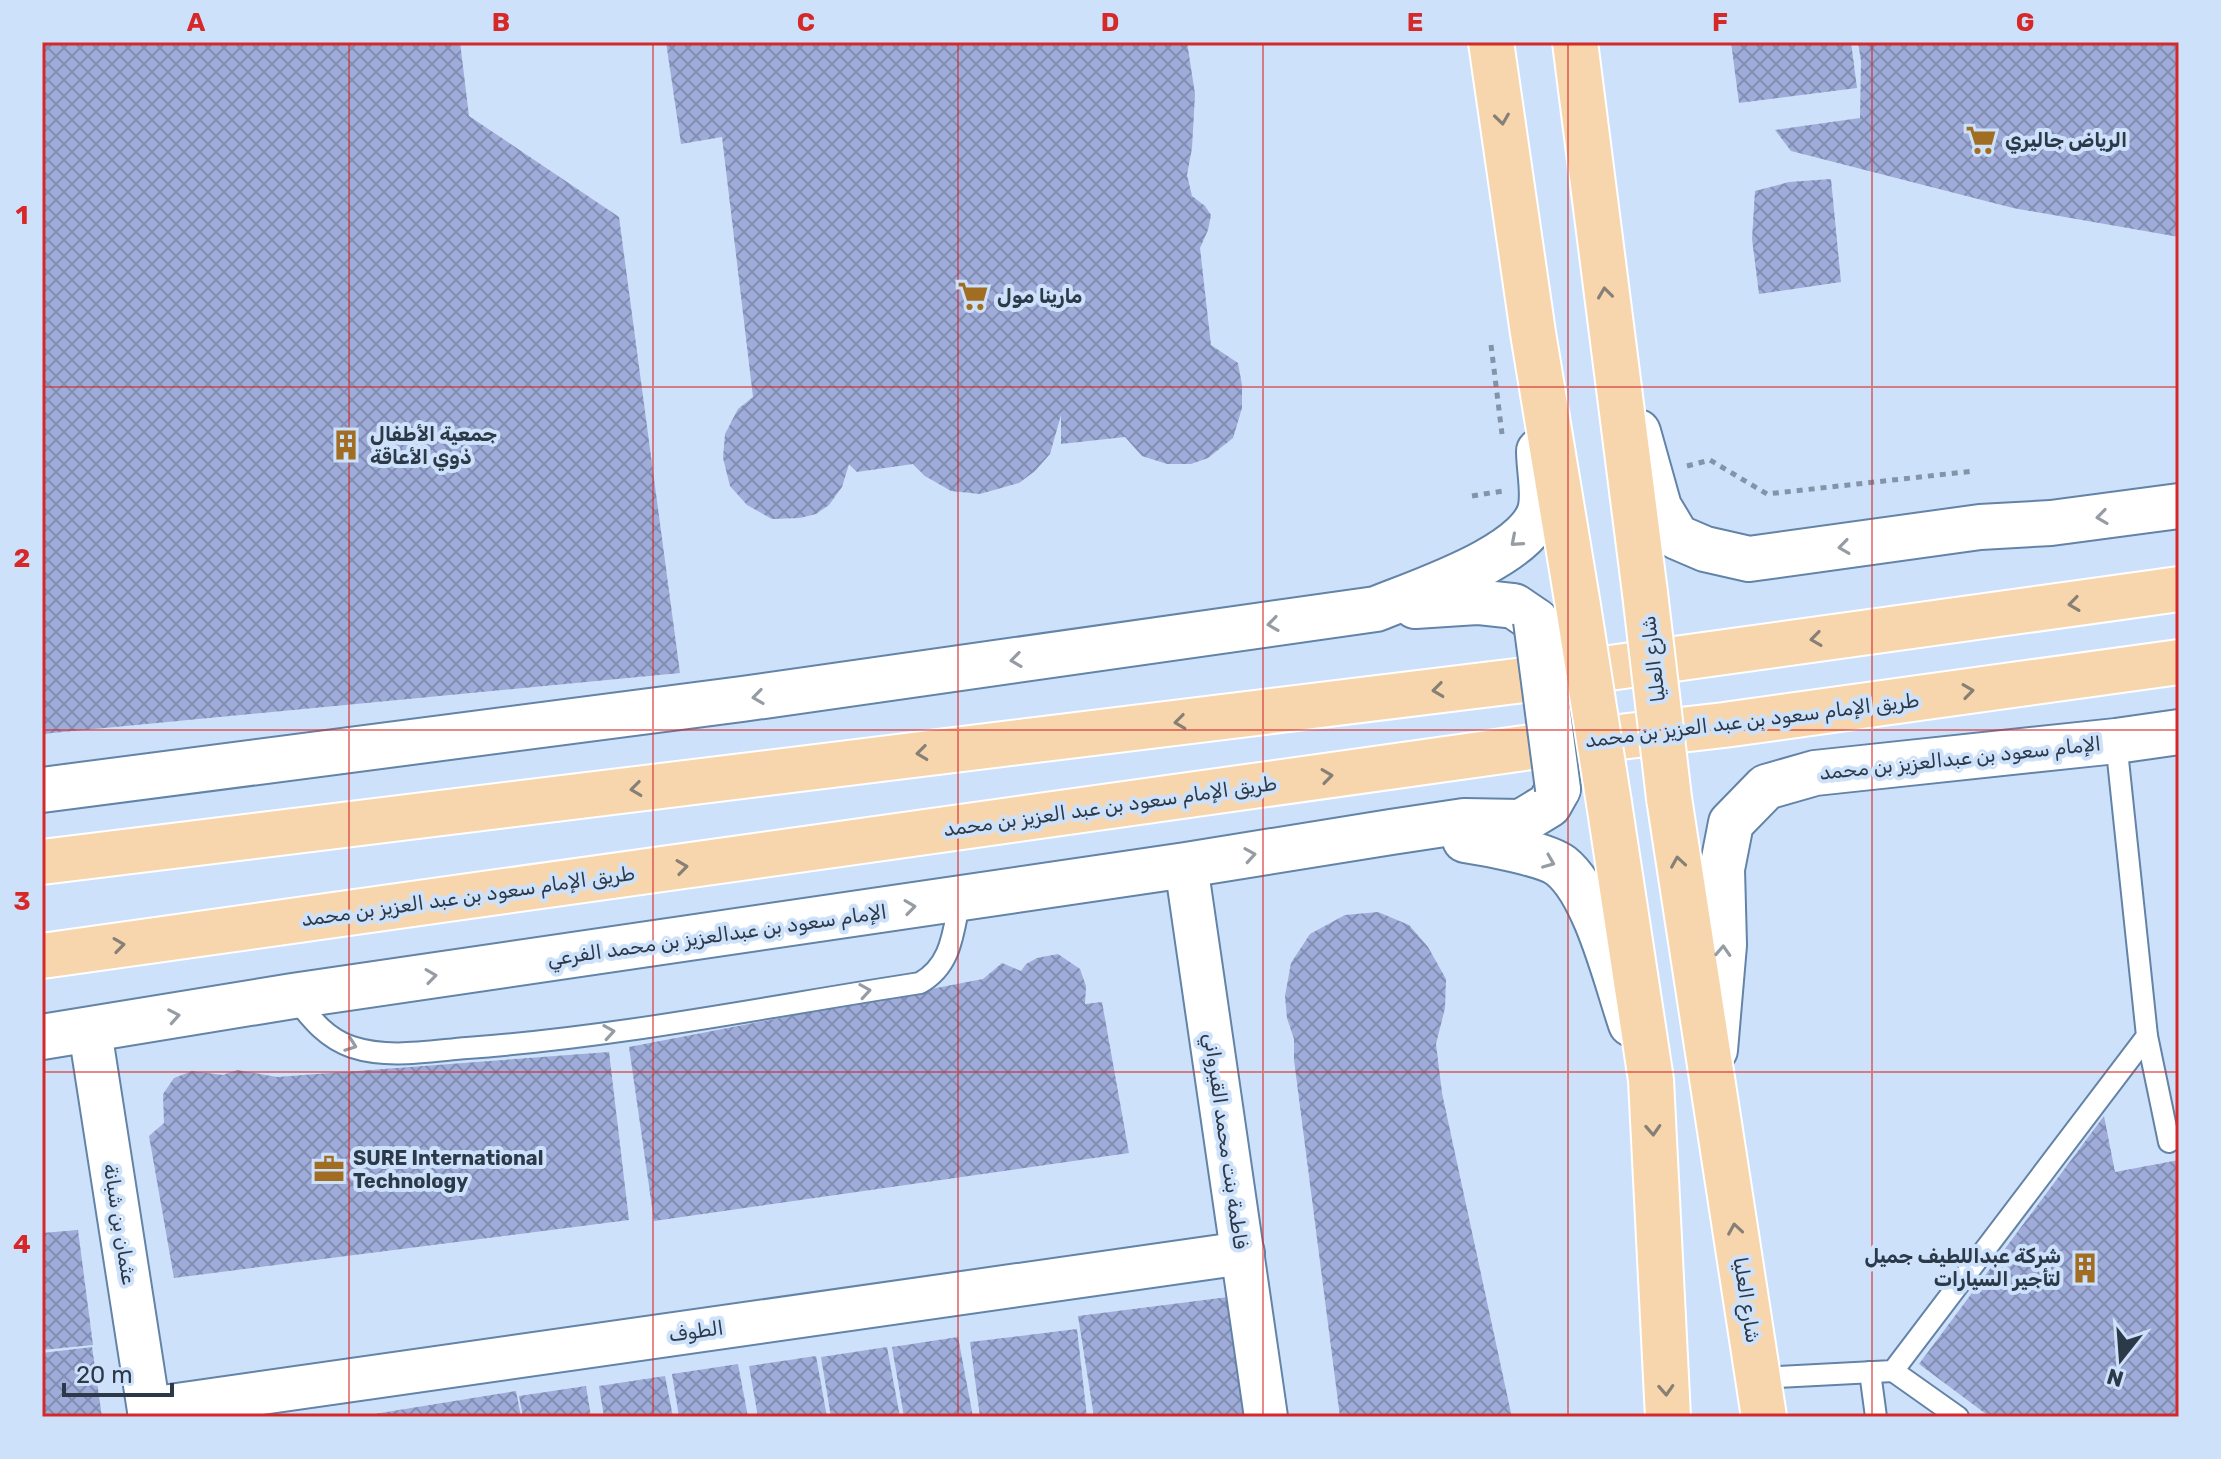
<svg xmlns="http://www.w3.org/2000/svg" width="2221" height="1459" font-family="Rubik,'Noto Naskh Arabic',sans-serif">
	<style>
		.building { fill: url(#building-cross-hatch) }
		.lines { fill: none; stroke-linecap: round; stroke-linejoin: round }
		.service-casing { stroke: #6383a7; stroke-width: 24 }
		.minor-casing { stroke: #6383a7; stroke-width: 46 }
		.tertiary-casing { stroke: #6383a7; stroke-width: 48 }
		.secondary-casing { stroke: #6383a7; stroke-width: 48 }
		.primary-casing { stroke: #fff; stroke-width: 48 }
		.path { stroke: #8394a8; stroke-width: 5; stroke-dasharray: 6 6; stroke-linecap: butt }
		.service { stroke: #fff; stroke-width: 20 }
		.minor { stroke: #fff; stroke-width: 42 }
		.tertiary { stroke: #fff; stroke-width: 44 }
		.secondary { stroke: #fff; stroke-width: 44 }
		.primary { stroke: #f7d6ad; stroke-width: 44 }
		.tertiary-bridge-casing { stroke: #6383a7; stroke-width: 48; stroke-linecap: butt }
		.primary-bridge-casing { stroke: #fff; stroke-width: 48; stroke-linecap: butt }
		.tertiary-bridge { stroke: #fff; stroke-width: 44 }
		.primary-bridge { stroke: #f7d6ad; stroke-width: 44 }
		.oneway { stroke: #878076 }
		.oneway2 { stroke: #969ca4 }
		.grid { fill: none; stroke: #d62828; stroke-width: 2; stroke-opacity: 0.55 }
		.labels { text-anchor: middle; stroke-width: 8; stroke-linejoin: round; paint-order: stroke }
		.poi-label { font-size: 20px; font-weight: bold; fill: #2c3949; stroke: #cde2fa; text-anchor: start }
		.street-label { font-size: 20px; fill: #2c3949; stroke: #cde2fa }
		.neatline { fill: none; stroke: #d62828; stroke-width: 3 }
		.grid-label { font-size: 26px; text-anchor: middle; font-weight: bold; fill: #d62828 }
	</style>
	<defs>
		<pattern id="building-cross-hatch" width="8" height="8" patternUnits="userSpaceOnUse" patternTransform="scale(2)"><rect width="8" height="8" fill="#9facd9"/><path d="M0 0l8 8M0 8l8-8" fill="none" stroke="#828db2"/></pattern>
	</defs>
	<rect width="100%" height="100%" fill="#cde2fa"/>
	<g class="building">
		<polygon points="42,42 460,42 469,116 619,217 680,673 42,734"/>
		<polygon points="666,42 1187,42 1195,94 1192,148 1187,175 1192,196 1205,206 1211,215 1208,230 1200,248 1211,345 1238,363 1242,385 1242,408 1233,438 1208,458 1191,464 1167,464 1142,456 1125,437 1061,444 1061,415 1050,454 1035,471 1019,483 980,494 951,491 925,476 913,464 857,472 849,464 842,487 829,505 816,514 800,518 772,519 747,505 730,486 723,458 725,434 738,409 753,397 722,137 681,144"/>
		<polygon points="1731,42 1851,42 1857,88 1739,103"/>
		<polygon points="1858,42 2179,42 2179,237 2013,208 1791,151 1775,130 1860,118 1861,61"/>
		<polygon points="1831,179 1841,282 1759,294 1752,239 1755,191 1789,182"/>
		<polygon points="1378,912 1409,925 1428,947 1446,979 1445,1008 1436,1044 1442,1093 1511,1413 1514,1417 1340,1417 1294,1060 1294,1039 1287,1018 1285,996 1291,963 1310,934 1345,915"/>
		<polygon points="1058,954 1080,969 1086,986 1085,1004 1102,1002 1129,1153 654,1221 629,1047 983,979 1002,963 1021,971 1026,964 1037,958"/>
		<polygon points="609,1052 629,1220 174,1278 149,1136 164,1123 163,1094 174,1078 192,1071 223,1075 237,1070 277,1077"/>
		<polygon points="2104,1116 2115,1172 2179,1160 2179,1417 1990,1417 1919,1364"/>
		<polygon points="78,1230 93,1345 42,1350 42,1233"/>
		<polygon points="1228,1297 1244,1417 1094,1417 1078,1316"/>
		<polygon points="1077,1329 1087,1417 980,1417 970,1342"/>
		<polygon points="958,1337 973,1417 904,1417 892,1347"/>
		<polygon points="92,1347 102,1417 42,1417 42,1353"/>
		<polygon points="887,1347 900,1417 831,1417 821,1357"/>
		<polygon points="816,1356 827,1417 758,1417 749,1366"/>
		<polygon points="738,1364 748,1417 679,1417 672,1374"/>
		<polygon points="665,1376 673,1417 604,1417 599,1386"/>
		<polygon points="586,1386 591,1417 523,1417 519,1396"/>
		<polygon points="516,1391 521,1417 368,1417 368,1415"/>
	</g>
	<g class="lines">
		<g class="service-casing">
			<g id="service">
				<path d="M293,996C310,1017 325,1038 352,1047C388,1059 430,1051 467,1048C619,1037 770,1006 920,983C952,965 953,932 960,899"/>
				<polyline points="2147,1036 2169,1142"/>
				<polyline points="1893,1371 1958,1417"/>
				<polyline points="1870,1372 1876,1417"/>
				<polyline points="1759,1378 1893,1371 2147,1036 2116,741"/>
			</g>
		</g>
		<g class="minor-casing">
			<g id="minor">
				<polyline points="1186,865 1266,1417"/>
				<polyline points="90,1031 150,1417"/>
				<polyline points="149,1409 1243,1253"/>
			</g>
		</g>
		<g class="tertiary-casing">
			<g id="tertiary">
				<polyline points="1638,432 1659,507 1677,537 1705,549 1749,559 1980,527 2051,523 2179,506"/>
				<polyline points="1415,606 1477,602 1514,606 1536,621"/>
				<path d="M42,790L742,699L1376,609C1417,592 1533,555 1541,507C1544,490 1539,468 1539,451"/>
				<path d="M1465,840C1485,843 1546,854 1561,866C1596,894 1616,980 1631,1024"/>
				<polyline points="42,1037 293,996 1186,865 1391,832 1464,821 1521,822 1549,805 1558,789"/>
			</g>
		</g>
		<g class="secondary-casing">
			<polyline id="secondary" points="1715,1050 1724,945 1722,869 1731,823 1766,787 1815,773 2116,741 2179,732"/>
		</g>
		<g class="primary-casing">
			<g id="primary">
				<polyline points="1491,42 1533,333 1578,606"/>
				<polyline points="1575,42 1645,593"/>
				<polyline points="1669,798 1764,1417"/>
				<polyline points="1609,803 1651,1080 1668,1417"/>
				<polyline points="42,862 1516,681 2179,589"/>
				<polyline points="42,956 1524,748 1724,725 2179,662"/>
			</g>
		</g>
		<g class="path">
			<polyline points="1491,345 1502,434"/>
			<polyline points="1687,466 1710,460 1767,494 1974,471"/>
			<polyline points="1472,496 1503,491"/>
		</g>
		<use href="#service" class="service"/>
		<use href="#minor" class="minor"/>
		<use href="#tertiary" class="tertiary"/>
		<use href="#secondary" class="secondary"/>
		<use href="#primary" class="primary"/>
		<g class="tertiary-bridge-casing">
			<polyline id="tertiary-bridge" points="1536,621 1558,789"/>
		</g>
		<g class="primary-bridge-casing">
			<g id="primary-bridge">
				<polyline points="1645,593 1669,798"/>
				<polyline points="1578,606 1609,803"/>
			</g>
		</g>
		<use href="#tertiary-bridge" class="tertiary-bridge"/>
		<use href="#primary-bridge" class="primary-bridge"/>
	</g>
	<defs><path id="oneway-chevron" d="M-2-3.5L2.5 0L-2 3.5" fill="none" stroke-width="1.6" stroke-linecap="round" stroke-linejoin="round" transform="scale(2)"/></defs>
	<g class="oneway">
		<use href="#oneway-chevron" transform="translate(1502 119) rotate(82)"/>
		<use href="#oneway-chevron" transform="translate(1605 293) rotate(-97)"/>
		<use href="#oneway-chevron" transform="translate(2074 604) rotate(172)"/>
		<use href="#oneway-chevron" transform="translate(1816 639) rotate(172)"/>
		<use href="#oneway-chevron" transform="translate(1438 690) rotate(173)"/>
		<use href="#oneway-chevron" transform="translate(1968 691) rotate(-8)"/>
		<use href="#oneway-chevron" transform="translate(1180 722) rotate(173)"/>
		<use href="#oneway-chevron" transform="translate(922 753) rotate(173)"/>
		<use href="#oneway-chevron" transform="translate(1327 776) rotate(-8)"/>
		<use href="#oneway-chevron" transform="translate(636 789) rotate(173)"/>
		<use href="#oneway-chevron" transform="translate(1678 862) rotate(-99)"/>
		<use href="#oneway-chevron" transform="translate(682 867) rotate(-8)"/>
		<use href="#oneway-chevron" transform="translate(119 945) rotate(-8)"/>
		<use href="#oneway-chevron" transform="translate(1653 1130) rotate(87)"/>
		<use href="#oneway-chevron" transform="translate(1735 1229) rotate(-99)"/>
		<use href="#oneway-chevron" transform="translate(1666 1390) rotate(87)"/>
	</g>
	<g class="oneway2">
		<use href="#oneway-chevron" transform="translate(2102 517) rotate(172)"/>
		<use href="#oneway-chevron" transform="translate(1516 541) rotate(139)"/>
		<use href="#oneway-chevron" transform="translate(1844 547) rotate(172)"/>
		<use href="#oneway-chevron" transform="translate(1273 624) rotate(172)"/>
		<use href="#oneway-chevron" transform="translate(1016 660) rotate(172)"/>
		<use href="#oneway-chevron" transform="translate(758 697) rotate(172)"/>
		<use href="#oneway-chevron" transform="translate(1250 855) rotate(-9)"/>
		<use href="#oneway-chevron" transform="translate(1549 862) rotate(22)"/>
		<use href="#oneway-chevron" transform="translate(910 907) rotate(-8)"/>
		<use href="#oneway-chevron" transform="translate(1723 951) rotate(-87)"/>
		<use href="#oneway-chevron" transform="translate(431 976) rotate(-8)"/>
		<use href="#oneway-chevron" transform="translate(865 991) rotate(-9)"/>
		<use href="#oneway-chevron" transform="translate(174 1016) rotate(-10)"/>
		<use href="#oneway-chevron" transform="translate(609 1032) rotate(-9)"/>
		<use href="#oneway-chevron" transform="translate(351 1045) rotate(20)"/>
	</g>
	<path class="grid" d="M349,42V1417M653,42V1417M958,42V1417M1263,42V1417M1568,42V1417M1872,42V1417M42,387H2179M42,730H2179M42,1072H2179"/>
	<defs>
		<g id="supermarket-bare" transform="scale(2.4)"><path d="M-6-5.5h2.5l.6 2H6L4.5 2H-2.5L-4.4-4H-6ZM-1.5 3.2a1.3 1.3 0 1 0 .1 0ZM3 3.2a1.3 1.3 0 1 0 .1 0Z" fill="#a06d23" stroke="#cde2fa" stroke-width="2.5" paint-order="stroke"/></g>
		<g id="building-bare" transform="scale(2.4)"><path d="M-4-6H4V6H1V3H-1V6H-4ZM-2.5-4.3h1.7v1.8h-1.7ZM.8-4.3h1.7v1.8H.8ZM-2.5-1h1.7V.8h-1.7ZM.8-1h1.7V.8H.8Z" fill="#a06d23" stroke="#cde2fa" stroke-width="2.5" paint-order="stroke"/></g>
		<g id="office-bare" transform="scale(2.4)"><path d="M-6-3h4V-5.5h4V-3h4V5H-6ZM-1-4.5V-3h2v-1.5ZM-6 0V1H6V0Z" fill="#a06d23" stroke="#cde2fa" stroke-width="2.5" paint-order="stroke"/></g>
	</defs>
	<g fill-rule="evenodd">
		<use href="#supermarket-bare" x="1981" y="140"/>
		<use href="#supermarket-bare" x="973" y="296"/>
		<use href="#building-bare" x="346" y="445"/>
		<use href="#office-bare" x="329" y="1169"/>
		<use href="#building-bare" x="2085" y="1268"/>
	</g>
	<g class="labels">
		<g class="poi-label">
			<text x="2005" y="147">الرياض جاليري</text>
			<text x="997" y="303">مارينا مول</text>
			<text x="370" y="441">جمعية الأطفال<tspan x="370" dy="23">ذوي الأعاقة</tspan></text>
			<text x="353" y="1165">SURE International<tspan x="353" dy="23">Technology</tspan></text>
			<text x="2061" y="1263" text-anchor="end">شركة عبداللطيف جميل<tspan x="2061" dy="23">لتأجير السيارات</tspan></text>
		</g>
		<g class="street-label">
			<text transform="translate(1653 659) rotate(-97)" y="7">شارع العليا</text>
			<text transform="translate(1752 720) rotate(-7)" y="7">طريق الإمام سعود بن عبد العزيز بن محمد</text>
			<text transform="translate(1960 758) rotate(-6)" y="7">الإمام سعود بن عبدالعزيز بن محمد</text>
			<text transform="translate(1110 806) rotate(-8)" y="7">طريق الإمام سعود بن عبد العزيز بن محمد</text>
			<text transform="translate(468 896) rotate(-8)" y="7">طريق الإمام سعود بن عبد العزيز بن محمد</text>
			<text transform="translate(717 935) rotate(-8)" y="7">الإمام سعود بن عبدالعزيز بن محمد الفرعي</text>
			<text transform="translate(1226 1141) rotate(82)" y="7">فاطمة بنت محمد القيرواني</text>
			<text transform="translate(120 1224) rotate(81)" y="7">عثمان بن شبانة</text>
			<text transform="translate(1747 1300) rotate(81)" y="7">شارع العليا</text>
			<text transform="translate(696 1331) rotate(-8)" y="7">الطوف</text>
		</g>
	</g>
	<rect width="2221" height="1459" fill="none" stroke="#cde2fa" stroke-width="88"/>
	<g transform="translate(2121 1359) rotate(197)" stroke="#cde2fa" stroke-width="6" paint-order="stroke">
	<path d="M0-6L14 30L0 20L-14 30Z" fill="#2c3949"/>
	<text y="-12" font-size="22" font-weight="bold" text-anchor="middle" fill="#2c3949">N</text>
	</g>
	<path d="M64 1383v12h108v-12" fill="none" stroke="#2c3949" stroke-width="4"/>
	<text x="76" y="1383" font-size="24" fill="#2c3949" stroke="#cde2fa" stroke-width="6" paint-order="stroke">20 m</text>
	<rect x="44" y="44" width="2133" height="1371" class="neatline"/>
	<g class="grid-label">
		<text x="196" y="31">A</text>
		<text x="501" y="31">B</text>
		<text x="806" y="31">C</text>
		<text x="1110" y="31">D</text>
		<text x="1415" y="31">E</text>
		<text x="1720" y="31">F</text>
		<text x="2025" y="31">G</text>
		<text x="22" y="224">1</text>
		<text x="22" y="567">2</text>
		<text x="22" y="910">3</text>
		<text x="22" y="1253">4</text>
	</g>
</svg>
